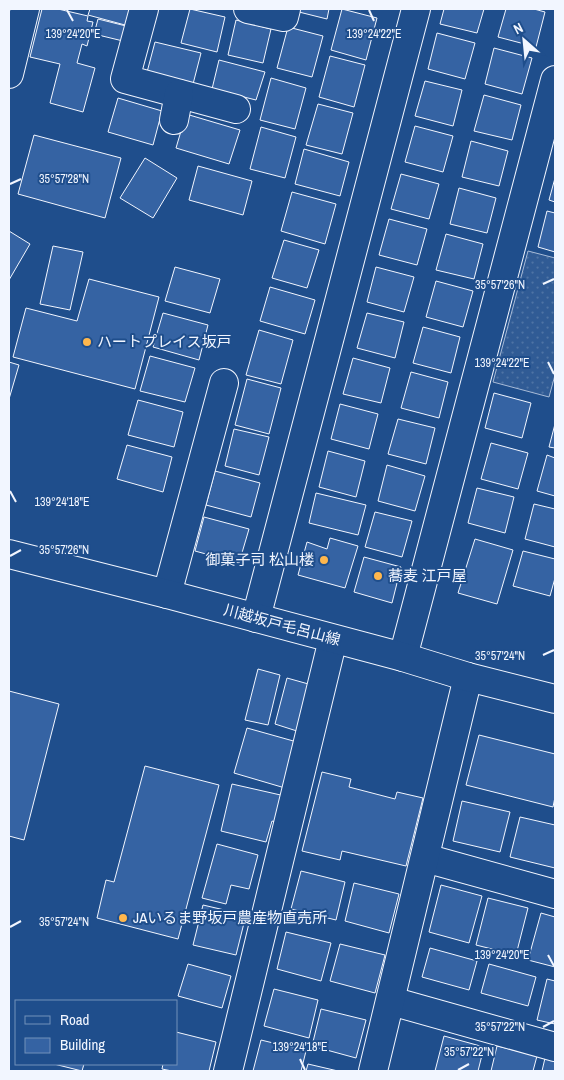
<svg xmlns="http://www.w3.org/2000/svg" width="564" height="1080" font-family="'Archivo Narrow','Noto Sans JP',sans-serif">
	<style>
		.grass { fill: url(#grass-dots); stroke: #a8bbd7 }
		.building { fill: #3563a3; stroke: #f2f6ff }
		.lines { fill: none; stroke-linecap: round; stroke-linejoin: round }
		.minor-casing { stroke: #f2f6ff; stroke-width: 30 }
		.primary-casing { stroke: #f2f6ff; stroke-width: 30 }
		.minor { stroke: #1f4e8c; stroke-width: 28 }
		.primary { stroke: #1f4e8c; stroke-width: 28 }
		.ticks { fill: none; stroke: #f2f6ff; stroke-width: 2 }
		.poi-dot { fill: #ffb74d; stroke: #1f4e8c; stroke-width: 2 }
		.labels { text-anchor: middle; stroke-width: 4; stroke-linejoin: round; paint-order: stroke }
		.poi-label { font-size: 15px; fill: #f2f6ff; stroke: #1f4e8c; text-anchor: start }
		.street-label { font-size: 15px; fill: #f2f6ff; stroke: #1f4e8c }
		.ticks-label { font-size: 12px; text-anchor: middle; fill: #f2f6ff; stroke: #1f4e8c; stroke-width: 4; stroke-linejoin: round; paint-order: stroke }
	</style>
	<defs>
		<pattern id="grass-dots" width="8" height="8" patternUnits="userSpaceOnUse" patternTransform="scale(1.25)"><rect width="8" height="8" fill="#305b95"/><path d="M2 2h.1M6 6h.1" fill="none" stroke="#4e73a5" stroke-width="1.8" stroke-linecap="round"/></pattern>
	</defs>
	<rect width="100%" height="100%" fill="#1f4e8c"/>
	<polygon class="grass" points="528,251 555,258 555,375 549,397 493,382"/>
	<g class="building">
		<polygon points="42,9 58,9 88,16 87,21 93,22 87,46 82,44 77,63 95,68 83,112 50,103 60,64 30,57"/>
		<polygon points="90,9 130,9 125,25 88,15"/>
		<polygon points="190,9 225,17 217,52 181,43"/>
		<polygon points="295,9 329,9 327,19 295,11"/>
		<polygon points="342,9 377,18 366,60 331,50"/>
		<polygon points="444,9 484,9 477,33 440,24"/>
		<polygon points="506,9 534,9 545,12 536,47 498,37"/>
		<polygon points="98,19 126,26 123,41 94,34"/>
		<polygon points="236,20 271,29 263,63 228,55"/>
		<polygon points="288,27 323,36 312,77 277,68"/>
		<polygon points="437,33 475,43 465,79 428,69"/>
		<polygon points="155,42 201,53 192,88 146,76"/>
		<polygon points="494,48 532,58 522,94 485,84"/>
		<polygon points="330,56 365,65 354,107 319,97"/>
		<polygon points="219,60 265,72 256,100 212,89"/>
		<polygon points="271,78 306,88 295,129 260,120"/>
		<polygon points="425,81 462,90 453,126 415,116"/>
		<polygon points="484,95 521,105 512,140 474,131"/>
		<polygon points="118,98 162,111 153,145 108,132"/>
		<polygon points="318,104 353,113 342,154 306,145"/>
		<polygon points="186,114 240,130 229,164 176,148"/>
		<polygon points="415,126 453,136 443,172 405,162"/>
		<polygon points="261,127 296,137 285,178 250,169"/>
		<polygon points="34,135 121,158 105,218 18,194"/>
		<polygon points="471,141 508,151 499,186 462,177"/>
		<polygon points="304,149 349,162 340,196 295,184"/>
		<polygon points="145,158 177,178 153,218 120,198"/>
		<polygon points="198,166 252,181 243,215 189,200"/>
		<polygon points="401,174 439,184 429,219 391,209"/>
		<polygon points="555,178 555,202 549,200"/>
		<polygon points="459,188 496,198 487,233 450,224"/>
		<polygon points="292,192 336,204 325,244 281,231"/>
		<polygon points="547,211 555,213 555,252 538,247"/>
		<polygon points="389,219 427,229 417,265 379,255"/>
		<polygon points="9,231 30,244 9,280"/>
		<polygon points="446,234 483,244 474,279 436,270"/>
		<polygon points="284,240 319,250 307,288 272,278"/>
		<polygon points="53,246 83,252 70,310 40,304"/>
		<polygon points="175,267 220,279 210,313 165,301"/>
		<polygon points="376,267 414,277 404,312 367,302"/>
		<polygon points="89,279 159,297 135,389 13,357 26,308 77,321"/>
		<polygon points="436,281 473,291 463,327 426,317"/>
		<polygon points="270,287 315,300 305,334 260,321"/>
		<polygon points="163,313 208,325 199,360 153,347"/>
		<polygon points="367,313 404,322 395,358 357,348"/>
		<polygon points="423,327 460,337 451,373 413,363"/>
		<polygon points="259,330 293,340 281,384 246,375"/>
		<polygon points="150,356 195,368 185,402 140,391"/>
		<polygon points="353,358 390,368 381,403 343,394"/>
		<polygon points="9,362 19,365 9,399"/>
		<polygon points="411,372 448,382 439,418 401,408"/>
		<polygon points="247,379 281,388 269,434 235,425"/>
		<polygon points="494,393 531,403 522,438 485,428"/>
		<polygon points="138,400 183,412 174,447 128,435"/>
		<polygon points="340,404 378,414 369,449 331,439"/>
		<polygon points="398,419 435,428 426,464 388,454"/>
		<polygon points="555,424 555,448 549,447"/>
		<polygon points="234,429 269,437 259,475 225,466"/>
		<polygon points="491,443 528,453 518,489 481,479"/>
		<polygon points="127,445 172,457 163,492 117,479"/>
		<polygon points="328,451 365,461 356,497 319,487"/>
		<polygon points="547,455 555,458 555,496 537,491"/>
		<polygon points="387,465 425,476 415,511 378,501"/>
		<polygon points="215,471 260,483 251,517 206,505"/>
		<polygon points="477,488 514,497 505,533 468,523"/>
		<polygon points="316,493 366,505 358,535 309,523"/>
		<polygon points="534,504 555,509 555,547 525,539"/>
		<polygon points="375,512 412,521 402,557 365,547"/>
		<polygon points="204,517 249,529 239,563 195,551"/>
		<polygon points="330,538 358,546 345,588 298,575 307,542 327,549"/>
		<polygon points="475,539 513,550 497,604 458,593"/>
		<polygon points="523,551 555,559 555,578 550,596 513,586"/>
		<polygon points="364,557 401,567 392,603 354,592"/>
		<polygon points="258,669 280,675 268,725 245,720"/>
		<polygon points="287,678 312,685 300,732 275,724"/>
		<polygon points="9,691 59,704 24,840 9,836"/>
		<polygon points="247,728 297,742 285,788 234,773"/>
		<polygon points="479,735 555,754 555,797 553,807 466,785"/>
		<polygon points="145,766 219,785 178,939 97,918 106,880 114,882"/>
		<polygon points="322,772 351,779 349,787 395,799 397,792 423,798 406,866 342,851 340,860 302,851"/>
		<polygon points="232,784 285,796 279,823 272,821 266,842 221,831"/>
		<polygon points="462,801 510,812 500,852 453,841"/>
		<polygon points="520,817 555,825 555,868 510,857"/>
		<polygon points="217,844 258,855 249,889 231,885 226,904 202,898"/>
		<polygon points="301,871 345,882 336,920 291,909"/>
		<polygon points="354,883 399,894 389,933 345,921"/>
		<polygon points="441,885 482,896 469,943 429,932"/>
		<polygon points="488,898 528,908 516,955 476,945"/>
		<polygon points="203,905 246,915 236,955 193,945"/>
		<polygon points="541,913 555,917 555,967 528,960"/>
		<polygon points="286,932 331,943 321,981 277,969"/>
		<polygon points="340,944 385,955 375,993 330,981"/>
		<polygon points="430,948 477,961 469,990 422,977"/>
		<polygon points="188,964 231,976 222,1008 178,996"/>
		<polygon points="489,964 536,977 528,1006 481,993"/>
		<polygon points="547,979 555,981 555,1024 537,1020"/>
		<polygon points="274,989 318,1000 309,1038 264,1026"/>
		<polygon points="321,1009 366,1020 356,1058 312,1046"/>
		<polygon points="176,1032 216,1042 209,1071 172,1071 162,1069 163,1064 176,1064"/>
		<polygon points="444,1036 484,1047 478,1071 435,1071"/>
		<polygon points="261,1040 306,1051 301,1071 253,1071"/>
		<polygon points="497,1046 537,1056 533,1071 491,1071"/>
		<polygon points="545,1058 555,1061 555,1071 542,1071"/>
		<polygon points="54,1064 84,1064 82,1071"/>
		<polygon points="308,1064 338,1071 306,1071"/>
	</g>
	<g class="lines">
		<g class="minor-casing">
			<g id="minor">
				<polyline points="144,9 125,79 236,109"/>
				<polyline points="248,9 284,17 286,9"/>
				<polyline points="9,74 25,9"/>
				<polyline points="174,120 179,94"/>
				<polyline points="167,594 224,383"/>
				<polyline points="256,618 416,9"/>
				<polyline points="403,657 555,80"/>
				<polyline points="425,858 555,894"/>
				<polyline points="391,1001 555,1047"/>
				<polyline points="228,1071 333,639"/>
				<polyline points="373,1071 468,677"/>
			</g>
		</g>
		<g class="primary-casing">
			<polyline id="primary" points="9,554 167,594 403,657 468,677 555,699"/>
		</g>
		<use href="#minor" class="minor"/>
		<use href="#primary" class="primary"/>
	</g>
	<path class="ticks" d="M67,10L73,21M369,10L374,21M10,184L21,179M543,284L554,279M548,362L554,374M10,491L16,502M10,556L21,550M543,655L554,650M10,927L21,921M548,955L554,966M543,1027L554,1021M300,1059L305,1070M458,1070L469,1064"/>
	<g class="poi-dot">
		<circle cx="87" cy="342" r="5"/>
		<circle cx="324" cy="560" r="5"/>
		<circle cx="378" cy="576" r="5"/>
		<circle cx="123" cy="918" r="5"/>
	</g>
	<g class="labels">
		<g class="poi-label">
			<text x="97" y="347">ハートプレイス坂戸</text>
			<text x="314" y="565" text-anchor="end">御菓子司 松山楼</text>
			<text x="388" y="581">蕎麦 江戸屋</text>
			<text x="133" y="923">JAいるま野坂戸農産物直売所</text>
		</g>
		<g class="street-label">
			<text transform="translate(282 625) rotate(15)" y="5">川越坂戸毛呂山線</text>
		</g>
	</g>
	<g class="ticks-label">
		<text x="73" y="38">139°24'20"E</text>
		<text x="374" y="38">139°24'22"E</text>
		<text x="64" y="183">35°57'28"N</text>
		<text x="500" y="289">35°57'26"N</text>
		<text x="502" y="367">139°24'22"E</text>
		<text x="62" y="506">139°24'18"E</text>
		<text x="64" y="554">35°57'26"N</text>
		<text x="500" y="660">35°57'24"N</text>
		<text x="64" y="926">35°57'24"N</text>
		<text x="502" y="959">139°24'20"E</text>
		<text x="500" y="1031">35°57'22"N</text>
		<text x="300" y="1051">139°24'18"E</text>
		<text x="469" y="1056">35°57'22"N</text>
	</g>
	<rect width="564" height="1080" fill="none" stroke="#f2f6ff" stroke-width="20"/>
	<rect x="15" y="1000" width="162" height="65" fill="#1f4e8c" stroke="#7391ba"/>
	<rect x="25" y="1016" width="25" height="8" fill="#1f4e8c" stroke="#7391ba"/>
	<text x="60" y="1025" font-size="15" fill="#f2f6ff">Road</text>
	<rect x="25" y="1038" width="25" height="15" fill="#3563a3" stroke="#7391ba"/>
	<text x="60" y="1050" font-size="15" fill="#f2f6ff">Building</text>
	<g transform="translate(524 40) rotate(333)" stroke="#1f4e8c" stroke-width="4" paint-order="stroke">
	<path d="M0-4L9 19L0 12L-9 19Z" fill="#f2f6ff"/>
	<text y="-8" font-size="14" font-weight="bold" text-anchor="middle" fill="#f2f6ff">N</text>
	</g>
</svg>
